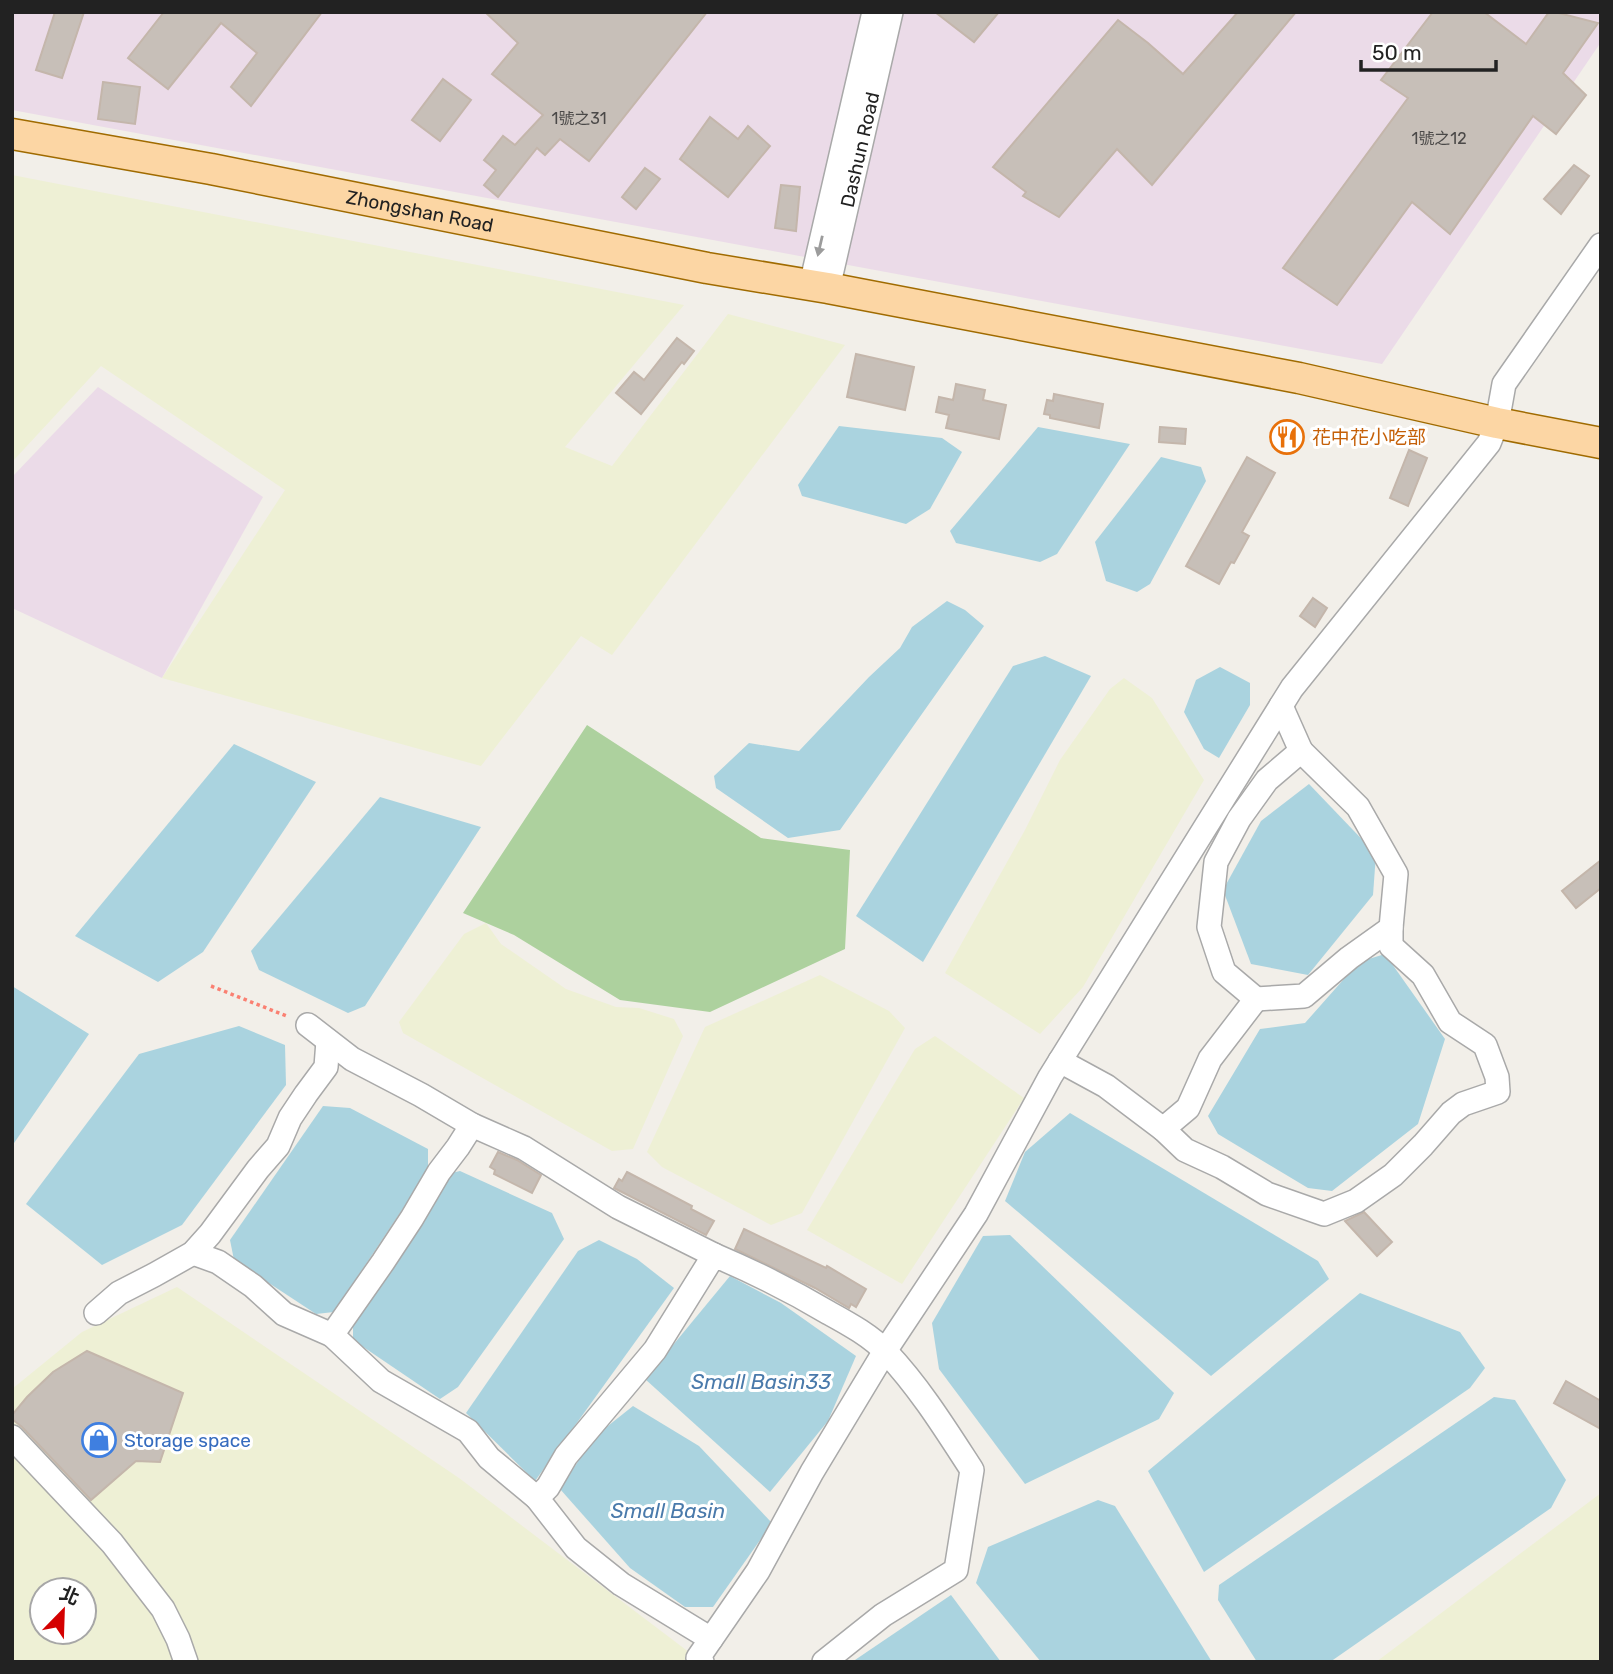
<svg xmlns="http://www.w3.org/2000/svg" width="1613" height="1674" font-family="Rubik,'Noto Sans TC',sans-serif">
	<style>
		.industrial { fill: #ebdbe8 }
		.farmland { fill: #eef0d5; fill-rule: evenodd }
		.forest { fill: #add19e }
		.water { fill: #aad3df }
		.building { fill: #c7bfb8; stroke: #c4b6ab; stroke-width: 2 }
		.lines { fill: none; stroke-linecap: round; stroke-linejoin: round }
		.minor-casing { stroke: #a9a9a9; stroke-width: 26 }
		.major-casing { stroke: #a06b00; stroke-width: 33 }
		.path { stroke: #fa8072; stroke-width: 3.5; stroke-dasharray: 3.5 3.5; stroke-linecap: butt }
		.minor { stroke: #fff; stroke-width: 23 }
		.major { stroke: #fcd6a4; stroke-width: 30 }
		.oneway { fill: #9c9c9c }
		.labels { text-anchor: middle; stroke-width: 6; stroke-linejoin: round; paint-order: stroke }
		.number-label { font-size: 16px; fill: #4b4948 }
		.street-label { font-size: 19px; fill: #222; stroke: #fff }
		.food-label { font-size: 19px; fill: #c56008; stroke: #fff; text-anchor: start }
		.shop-label { font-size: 19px; fill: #366cbe; stroke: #fff; text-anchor: start }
		.water-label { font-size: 21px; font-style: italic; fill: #4a7aab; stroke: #fff }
	</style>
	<rect width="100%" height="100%" fill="#f2efe9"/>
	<g class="industrial">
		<polygon points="12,12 1601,12 1601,42 1382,364 12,110"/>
		<polygon points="98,387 263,497 162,678 12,608 12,477"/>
	</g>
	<g class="farmland">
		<polygon points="12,175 684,305 565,447 612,466 728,314 845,345 612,655 581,636 481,766 162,678 285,490 101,366 12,462"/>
		<polygon points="1124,678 1152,698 1204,780 1083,987 1040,1034 945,973 1025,830 1060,760 1110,689"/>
		<polygon points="486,923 501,944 566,989 616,1007 639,1008 674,1019 683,1036 633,1149 612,1151 403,1033 399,1022 464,934"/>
		<polygon points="820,975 889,1011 905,1028 802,1213 771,1225 662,1167 647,1152 705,1027"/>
		<polygon points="935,1036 1024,1098 902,1284 807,1230 915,1049"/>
		<path d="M177,1287L459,1478L702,1662H12V1389L82,1332ZM42,1590H84V1632H42Z"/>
		<polygon points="1601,1493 1601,1662 1376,1662"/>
	</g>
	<polygon class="forest" points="587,725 761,838 850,850 845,949 710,1012 620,1000 514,935 463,913"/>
	<g class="water">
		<polygon points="839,426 942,438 962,452 930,509 906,524 802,496 798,485"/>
		<polygon points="1038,427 1130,444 1057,554 1040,562 956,543 950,531"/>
		<polygon points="1161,457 1201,467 1206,481 1150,584 1137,592 1106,581 1095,542"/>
		<polygon points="947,601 965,610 984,626 840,830 788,838 716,788 714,776 749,743 799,751 869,677 900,648 912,627"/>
		<polygon points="1045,656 1091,676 923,962 856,916 1013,666"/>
		<polygon points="1220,667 1250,683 1250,705 1219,758 1204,749 1184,712 1196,680"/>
		<polygon points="234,744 316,782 203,952 158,982 75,936"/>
		<polygon points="1309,784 1376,854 1373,895 1308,975 1251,964 1223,890 1261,821"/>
		<polygon points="380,797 481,827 365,1006 348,1013 259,970 251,951"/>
		<polygon points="1385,954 1445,1039 1418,1124 1332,1191 1308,1188 1218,1134 1208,1116 1260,1029 1305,1023 1359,962"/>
		<polygon points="12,986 89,1034 12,1146"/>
		<polygon points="239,1026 285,1045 286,1085 182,1225 102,1265 26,1204 139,1054"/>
		<polygon points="323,1106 350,1108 428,1149 428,1171 334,1312 316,1314 234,1260 230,1240"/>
		<polygon points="1070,1113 1318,1261 1329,1279 1211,1376 1005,1201 1025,1152"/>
		<polygon points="460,1171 552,1213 564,1239 458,1387 440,1399 353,1340 353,1323 447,1174"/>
		<polygon points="1010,1235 1174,1393 1159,1419 1025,1484 939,1369 932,1323 983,1236"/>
		<polygon points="599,1240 637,1259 674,1288 535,1481 466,1413 578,1251"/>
		<polygon points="730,1276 781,1303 856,1356 828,1421 770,1492 645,1379"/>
		<polygon points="1360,1293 1460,1332 1485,1368 1470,1388 1204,1572 1148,1471"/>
		<polygon points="1494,1397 1515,1400 1566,1480 1551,1508 1330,1662 1257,1662 1218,1600 1219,1585"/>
		<polygon points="633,1406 699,1446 772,1523 713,1607 685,1607 630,1568 560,1489 594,1437"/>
		<polygon points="1098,1500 1115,1506 1212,1662 1041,1662 976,1583 988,1547"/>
		<polygon points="951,1595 1001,1662 852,1662"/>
	</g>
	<g class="building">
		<polygon points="55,12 84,12 62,78 36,70"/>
		<polygon points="164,12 322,12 251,106 231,87 257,53 221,23 168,89 128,58"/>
		<polygon points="485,12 707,12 589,161 560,139 545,155 537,148 498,197 484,185 496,170 484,160 503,136 515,145 543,115 492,74 518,43"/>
		<polygon points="935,12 999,12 974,42"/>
		<polygon points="1238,12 1296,12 1152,185 1117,149 1059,217 1023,196 1026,192 993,167 1118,20 1148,43 1183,74"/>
		<polygon points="1433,12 1484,12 1526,44 1549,12 1555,12 1598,23 1563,73 1586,95 1556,134 1533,116 1450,234 1412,202 1337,305 1283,268 1408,98 1381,80"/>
		<polygon points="443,79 471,100 440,141 412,120"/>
		<polygon points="103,82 140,87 135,124 98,119"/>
		<polygon points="710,117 738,139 748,126 770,146 728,197 680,159"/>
		<polygon points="1574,165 1589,176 1561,214 1544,199"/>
		<polygon points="645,168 660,179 636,209 622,197"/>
		<polygon points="781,185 800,187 796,231 775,228"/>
		<polygon points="677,338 694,351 684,364 682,362 641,414 616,393 634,372 644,380"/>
		<polygon points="856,354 914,367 905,410 847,397"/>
		<polygon points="956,384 985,390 983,400 1006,405 999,439 946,428 949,415 936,412 939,397 953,400"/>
		<polygon points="1054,394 1103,404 1099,428 1050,418 1050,415 1044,414 1047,400 1053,401"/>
		<polygon points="1160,427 1186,429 1185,444 1159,442"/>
		<polygon points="1409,450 1427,458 1408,506 1390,498"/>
		<polygon points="1247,457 1275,473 1242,532 1249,536 1234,563 1231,562 1219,584 1186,566"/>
		<polygon points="1313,598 1327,608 1315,627 1300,616"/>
		<polygon points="1601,860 1601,888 1576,908 1562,891"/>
		<polygon points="498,1152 517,1160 541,1175 532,1193 494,1174 495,1170 490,1167"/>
		<polygon points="627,1172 692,1206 691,1209 714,1221 706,1235 614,1188 619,1179 622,1181"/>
		<polygon points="1364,1212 1392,1242 1377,1256 1345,1221"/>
		<polygon points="744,1229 826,1268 827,1266 866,1289 856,1307 851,1304 849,1308 815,1288 735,1249"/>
		<polygon points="87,1351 183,1393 160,1462 136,1461 91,1500 22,1427 12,1419 12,1415 27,1397 53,1372"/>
		<polygon points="1566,1381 1601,1401 1601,1429 1554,1403"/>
	</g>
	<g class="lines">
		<g class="minor-casing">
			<g id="minor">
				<polyline points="811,285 874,12"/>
				<path id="s1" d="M828,288L891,12"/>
				<polyline points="1256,999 1304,996 1349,958 1391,928 1396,874 1358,807 1301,751"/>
				<polyline points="308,1025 352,1059 421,1095 472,1125 524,1148 618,1207 714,1255"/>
				<polyline points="1060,1061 1106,1086 1163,1129 1188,1108 1210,1059 1256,999 1224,972 1209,927 1216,862 1239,819 1267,780 1301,751 1281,706"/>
				<polyline points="1163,1129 1185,1150 1222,1167 1267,1194 1324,1214 1356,1201 1393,1175 1423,1145 1451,1113 1463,1104 1498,1092 1497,1077 1485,1045 1450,1022 1423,975 1391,946 1391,928"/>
				<polyline points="193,1253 218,1262 253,1286 284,1314 332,1335 383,1262 412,1218 439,1172 458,1147 472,1125"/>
				<polyline points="96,1313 119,1293 154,1275 193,1253 210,1234 258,1169 278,1146 290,1118 306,1094 326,1067 328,1041"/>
				<polyline points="332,1335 381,1381 468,1431 489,1458 537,1498"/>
				<polyline points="12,1437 112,1543 163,1609 178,1639 186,1662"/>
				<path d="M711,1639L621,1584L576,1548L537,1498L548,1487L566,1456L655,1350L714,1255C754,1272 792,1291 829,1313C849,1324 871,1336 887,1353C920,1388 946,1430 972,1470L956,1570L883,1615L824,1662"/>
				<polyline points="702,1662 698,1658 758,1571 812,1472 885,1351 976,1214 1050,1077 1292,688 1489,443 1497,423 1504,384 1601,245"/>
			</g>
		</g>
		<g class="major-casing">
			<g id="major">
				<path id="s2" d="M12,134L211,169L707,268L828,288L1299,378L1497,423L1601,443"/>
			</g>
		</g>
		<polyline class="path" points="211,986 289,1017"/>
		<use href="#minor" class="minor"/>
		<use href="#major" class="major"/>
	</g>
	<defs><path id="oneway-solid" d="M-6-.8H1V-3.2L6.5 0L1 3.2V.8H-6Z" transform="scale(1.75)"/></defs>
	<use class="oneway" href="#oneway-solid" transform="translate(820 246) rotate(103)"/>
	<defs>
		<g id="restaurant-ring" transform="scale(1.75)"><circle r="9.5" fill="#fff" stroke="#e8710a" stroke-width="1.5"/><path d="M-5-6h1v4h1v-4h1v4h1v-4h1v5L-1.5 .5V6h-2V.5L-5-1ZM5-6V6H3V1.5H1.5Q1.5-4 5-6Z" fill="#e8710a"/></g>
		<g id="shop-ring" transform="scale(1.75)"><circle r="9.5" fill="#fff" stroke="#3f7fe0" stroke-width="1.5"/><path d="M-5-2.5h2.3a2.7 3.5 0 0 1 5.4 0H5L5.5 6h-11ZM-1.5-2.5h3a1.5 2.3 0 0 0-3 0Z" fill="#3f7fe0"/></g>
	</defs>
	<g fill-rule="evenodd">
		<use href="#restaurant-ring" x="1287" y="437"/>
		<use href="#shop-ring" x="99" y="1440"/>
	</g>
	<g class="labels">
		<g class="number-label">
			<text x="579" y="124">1號之31</text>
			<text x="1439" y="144">1號之12</text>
		</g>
		<g class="street-label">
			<text dy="7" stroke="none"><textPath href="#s1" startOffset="142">Dashun Road</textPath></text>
			<text dy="7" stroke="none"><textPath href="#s2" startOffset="415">Zhongshan Road</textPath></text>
		</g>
		<g class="food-label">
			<text x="1312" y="444">花中花小吃部</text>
		</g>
		<g class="shop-label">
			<text x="124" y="1447">Storage space</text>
		</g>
		<g class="water-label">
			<text x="761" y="1389">Small Basin33</text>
			<text x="668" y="1518">Small Basin</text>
		</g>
	</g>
	<rect width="1613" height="1674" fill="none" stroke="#222222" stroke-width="28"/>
	<g transform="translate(63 1611) rotate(23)"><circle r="33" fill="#ffffff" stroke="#a7a7a7" stroke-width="2"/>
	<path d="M0-5L12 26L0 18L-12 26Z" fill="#d40000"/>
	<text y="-10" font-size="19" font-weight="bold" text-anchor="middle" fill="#222222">北</text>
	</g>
	<path d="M1361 60v10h135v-10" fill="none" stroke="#222222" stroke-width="3.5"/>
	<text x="1372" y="60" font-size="21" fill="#222222" stroke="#ffffff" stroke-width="5" paint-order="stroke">50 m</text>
</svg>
